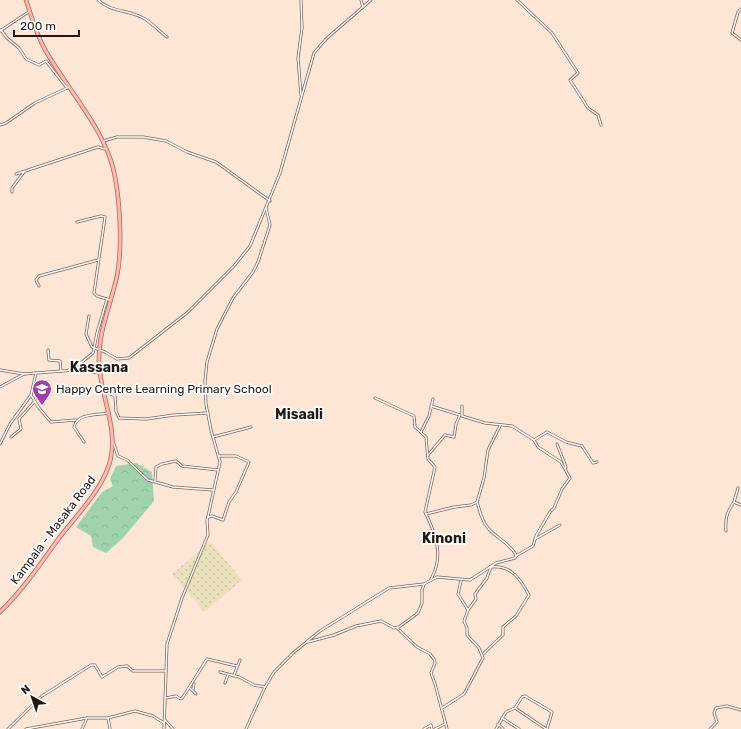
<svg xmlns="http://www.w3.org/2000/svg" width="741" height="729" font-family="Rubik,sans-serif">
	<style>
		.forest { fill: url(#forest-crowns) }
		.sand { fill: url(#sand-dots) }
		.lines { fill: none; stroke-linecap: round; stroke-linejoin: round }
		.street-casing { stroke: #786457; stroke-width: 3 }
		.primary-casing { stroke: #ac6257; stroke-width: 4.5 }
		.street { stroke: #fff; stroke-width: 1.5 }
		.primary { stroke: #fab9b0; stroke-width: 3 }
		.labels { text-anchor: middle; stroke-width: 3.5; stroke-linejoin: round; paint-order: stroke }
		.poi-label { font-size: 12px; fill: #211913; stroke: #fff; text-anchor: start }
		.street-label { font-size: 12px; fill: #211913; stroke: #fff }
		.quarter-label { font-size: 14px; font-weight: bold; fill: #211913; stroke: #fff }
	</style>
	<defs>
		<pattern id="forest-crowns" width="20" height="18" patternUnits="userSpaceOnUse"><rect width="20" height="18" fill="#a0d2ae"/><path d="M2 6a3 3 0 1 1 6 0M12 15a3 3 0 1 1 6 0" fill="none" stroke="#8ab495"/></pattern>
		<pattern id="sand-dots" width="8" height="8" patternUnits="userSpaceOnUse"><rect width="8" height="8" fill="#ebe1bc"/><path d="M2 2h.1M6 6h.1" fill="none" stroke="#c9c0a1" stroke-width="1.8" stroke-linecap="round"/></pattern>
	</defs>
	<rect width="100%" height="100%" fill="#fde6d6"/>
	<polygon class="forest" points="136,463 152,472 154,501 123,538 106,553 93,547 91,536 76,527 102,492 113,486 110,479 116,466"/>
	<polygon class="sand" points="210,542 242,580 204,612 172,574"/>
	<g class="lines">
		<g class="street-casing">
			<g id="street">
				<path d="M98,0C112,13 129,9 145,19C153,24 159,31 167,37"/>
				<polyline points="361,0 363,7"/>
				<polyline points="517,0 552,33 578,73 570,80 588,108 598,115 601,125"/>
				<polyline points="741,9 738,12 732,33 741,40"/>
				<polyline points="1,30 7,38 19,48 26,59 39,65 46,61 67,88"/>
				<polyline points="0,31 30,11"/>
				<polyline points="301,95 298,58 302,28 301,0"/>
				<polyline points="0,125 6,123 35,103 67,88"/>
				<polyline points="103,141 117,137 143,137 166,141 187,152 216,162 270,201"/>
				<polyline points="16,174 98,147 105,149"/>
				<polyline points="12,192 12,188 24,172"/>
				<polyline points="77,222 101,216 105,217 94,293 97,296 110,300"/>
				<polyline points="39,286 36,280 39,276 98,260"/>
				<polyline points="89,316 86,334 92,347 105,352 117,359 129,358 188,312 234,266 250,246 280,173 314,53 326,39 371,0"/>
				<polyline points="48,350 49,360 60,361 61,371"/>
				<polyline points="0,370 24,374"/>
				<polyline points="69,370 82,362 93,353 97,333 107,299"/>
				<polyline points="0,387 24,374 75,370 100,373"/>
				<polyline points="104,391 115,396 116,411 119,418 146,419 174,415 208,413"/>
				<polyline points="31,395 39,408 51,422 76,420"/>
				<path d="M375,398L414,416L415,427L426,437L428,459L435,467L425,512C436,534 444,557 431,579"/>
				<polyline points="462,406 462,416 485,423 512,426 534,440 547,432 566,442 582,446 593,463 597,462"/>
				<polyline points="421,432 429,416 433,399"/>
				<polyline points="11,437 21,429 19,419 34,402"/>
				<polyline points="213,437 251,427"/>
				<polyline points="113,441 118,456 127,460 148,480 173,487 213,490"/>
				<path d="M84,442L74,427C77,413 97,415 109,413"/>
				<polyline points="0,444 10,424 31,395 36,373"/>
				<polyline points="557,444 566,467 565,469"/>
				<polyline points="428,455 445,435 454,437 456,424 460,415 431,406"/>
				<polyline points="155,481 156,467 162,464 176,461 182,466 218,470"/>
				<polyline points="734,502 738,488"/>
				<polyline points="426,514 454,507 471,505 477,502 484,478 488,450 500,426"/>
				<polyline points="208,517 212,516 223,520 229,502 236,492 249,462 236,456 219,456"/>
				<path d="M726,531C725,518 727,512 734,502L741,505"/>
				<polyline points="535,539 560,525"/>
				<polyline points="516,556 533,546 536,536 550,512 554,508 562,489 570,478 561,462 538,447 534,440"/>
				<polyline points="468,610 476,599 475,594 487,578 491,567"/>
				<polyline points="397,628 417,647 430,654 434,659 435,663 431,673 435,684 447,729"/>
				<polyline points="308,642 334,635 356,626 381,621 394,628 399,627 418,613 422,603 422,590 424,584"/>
				<path d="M483,654L503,635V627L516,616L529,595C521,580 511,564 490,567"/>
				<polyline points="220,672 239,677 254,685 265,687"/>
				<polyline points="234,675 240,660"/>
				<polyline points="225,683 228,675"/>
				<polyline points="190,688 196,694"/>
				<polyline points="193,689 194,684"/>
				<polyline points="166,698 176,696 181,699 183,697 207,659 237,666"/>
				<polyline points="442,708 464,694 483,658 479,648 467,635 467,628 464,621 468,610 458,594 461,581"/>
				<polyline points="515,708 546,729"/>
				<polyline points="108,718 110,729"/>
				<polyline points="502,718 519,729"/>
				<polyline points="165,720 173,729"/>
				<polyline points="498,724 503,729"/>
				<polyline points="8,729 42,696 91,665 95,665 102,677 118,667 127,666 133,671 166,671"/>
				<polyline points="26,729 87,718 108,718 135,711 153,716 164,723"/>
				<polyline points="82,729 87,718"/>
				<polyline points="164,729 167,644 182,598 208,535 207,521 220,462 211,430 206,404 205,381 207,362 217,329 233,298 253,272 258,262 270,225 266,208"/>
				<path d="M246,729L265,687L274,672L293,653L320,631L389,588L424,584L437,577L470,580L496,563L515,558L516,555C509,542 497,539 488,528C481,520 480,511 477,502"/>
				<polyline points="424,729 431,725 432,729"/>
				<polyline points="435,729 445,724"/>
				<polyline points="496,729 506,712 515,708 522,697 525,696 552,712 547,729"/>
				<polyline points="710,729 717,722 714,713 716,708 727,706 741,710"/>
			</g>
		</g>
		<g class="primary-casing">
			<path id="primary" d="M0,612C23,590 41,563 59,538C76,516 100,492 109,465C120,430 100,396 99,362C98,332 111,304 117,276C123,247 120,189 111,161C98,122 68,89 47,53C37,37 32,18 26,0"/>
		</g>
		<use href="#street" class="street"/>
		<use href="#primary" class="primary"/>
	</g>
	<defs>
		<g id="school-pin" transform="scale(1)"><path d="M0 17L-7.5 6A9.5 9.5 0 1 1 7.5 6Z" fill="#9f40a9" stroke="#fff"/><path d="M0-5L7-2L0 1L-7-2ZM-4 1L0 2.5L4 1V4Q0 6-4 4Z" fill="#fff"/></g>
	</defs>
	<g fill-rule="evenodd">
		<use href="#school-pin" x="42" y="389"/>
	</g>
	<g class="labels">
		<g class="poi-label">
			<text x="56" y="393">Happy Centre Learning Primary School</text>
		</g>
		<g class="street-label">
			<text transform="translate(53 530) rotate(-53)" y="4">Kampala - Masaka Road</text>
		</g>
		<g class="quarter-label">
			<text x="99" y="372">Kassana</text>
			<text x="299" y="419">Misaali</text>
			<text x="444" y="543">Kinoni</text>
		</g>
	</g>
	<g transform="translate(32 697) rotate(320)" stroke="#ffffff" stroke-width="3" paint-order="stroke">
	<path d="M0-3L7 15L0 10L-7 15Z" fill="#211913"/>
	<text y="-6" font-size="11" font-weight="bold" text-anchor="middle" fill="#211913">N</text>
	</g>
	<path d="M14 30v6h65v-6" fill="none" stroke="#211913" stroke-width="2"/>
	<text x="20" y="30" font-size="12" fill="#211913" stroke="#ffffff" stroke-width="3" paint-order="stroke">200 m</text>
</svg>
